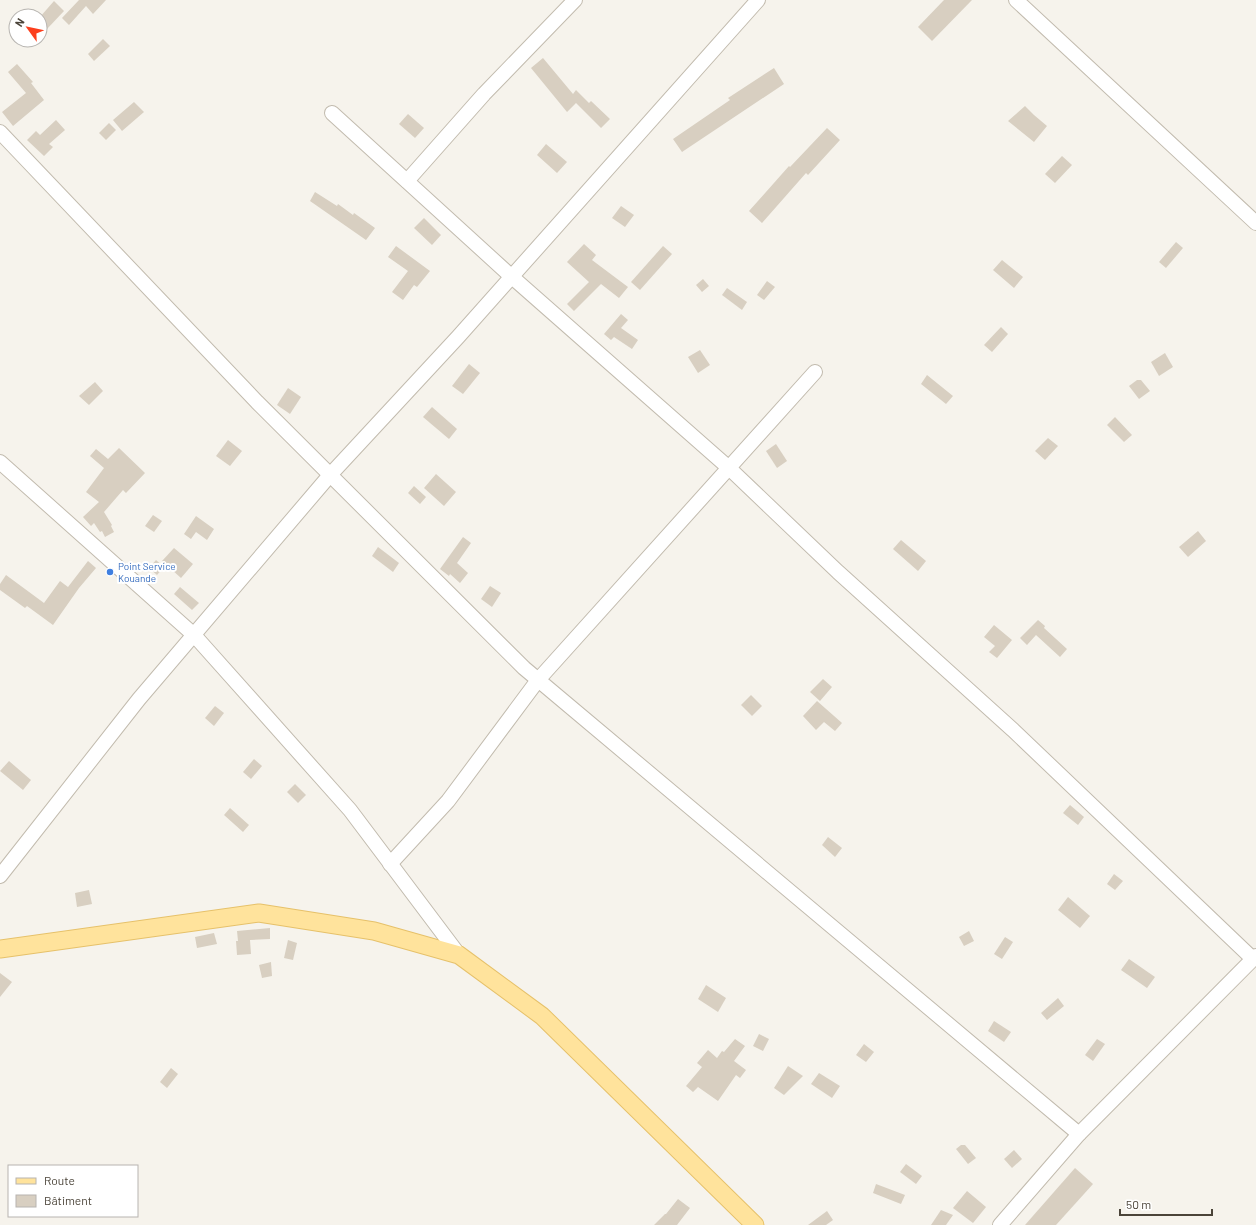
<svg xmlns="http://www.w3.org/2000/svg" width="1256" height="1225" font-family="Barlow,sans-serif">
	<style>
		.building { fill: #d8cfc1 }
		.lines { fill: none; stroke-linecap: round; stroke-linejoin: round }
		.minor-casing { stroke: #c2bbae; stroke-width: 16 }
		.major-casing { stroke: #e6c16a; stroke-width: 19 }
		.minor { stroke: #fff; stroke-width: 14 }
		.major { stroke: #ffe39c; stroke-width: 17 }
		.shop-dot { fill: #3f7fe0; stroke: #fff; stroke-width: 1.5 }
		.labels { text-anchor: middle; stroke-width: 4; stroke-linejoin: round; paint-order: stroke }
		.shop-label { font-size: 10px; fill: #366cbe; stroke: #fff; text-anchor: start }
	</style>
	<rect width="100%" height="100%" fill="#f6f3ec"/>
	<g class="building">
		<polygon points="79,0 106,0 93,14 86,6 69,25 62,18"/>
		<polygon points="944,0 972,0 932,41 918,27"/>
		<polygon points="54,1 64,11 47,29 40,23 40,17"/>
		<polygon points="103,39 110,46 94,61 88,54"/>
		<polygon points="543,58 573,94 576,90 589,103 591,101 610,119 601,128 576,103 567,112 531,68"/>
		<polygon points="17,64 33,82 31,83 44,100 13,126 2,112 26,93 8,72"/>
		<polygon points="774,68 784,84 682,152 673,139 730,100 728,98"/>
		<polygon points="134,102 144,112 122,131 113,120"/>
		<polygon points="1025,106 1034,115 1047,126 1034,142 1008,121"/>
		<polygon points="408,114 424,128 415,138 399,124"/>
		<polygon points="56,120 65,130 49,144 53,147 44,156 27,140 36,131 40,135"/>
		<polygon points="109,123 116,130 106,140 99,133"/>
		<polygon points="827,128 840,140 808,175 806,173 762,223 749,211 789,166 790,167"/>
		<polygon points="546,144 567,162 557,173 537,155"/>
		<polygon points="1062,156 1072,165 1055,183 1045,174"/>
		<polygon points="315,192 337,206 338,204 353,215 354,213 375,228 366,240 310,201"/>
		<polygon points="621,206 634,215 625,227 612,218"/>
		<polygon points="424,218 441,235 432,245 414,228"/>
		<polygon points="1176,242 1183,248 1166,268 1159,262"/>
		<polygon points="584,244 596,255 592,260 628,287 619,298 601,284 574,311 567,304 589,282 567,262"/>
		<polygon points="396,246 430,271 417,287 414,285 403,300 392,292 408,271 388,257"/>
		<polygon points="663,246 672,254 640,290 631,282"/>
		<polygon points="1002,260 1023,277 1014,288 993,270"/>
		<polygon points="703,279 709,286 702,292 696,285"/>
		<polygon points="767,281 775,287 764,300 757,295"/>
		<polygon points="727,288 747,302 742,310 722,295"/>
		<polygon points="621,314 628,320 621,328 638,340 632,349 614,337 611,340 604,334"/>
		<polygon points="1001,327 1008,334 992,352 984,345"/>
		<polygon points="700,350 710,365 698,373 688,357"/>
		<polygon points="1165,353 1173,367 1159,376 1151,362"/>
		<polygon points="469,364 480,373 463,394 452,386"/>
		<polygon points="927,375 953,396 946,404 921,384"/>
		<polygon points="1137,380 1141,380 1150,391 1139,399 1129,386"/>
		<polygon points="95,382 103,391 89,405 79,396"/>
		<polygon points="288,388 301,397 290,414 277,405"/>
		<polygon points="432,407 457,429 449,439 423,417"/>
		<polygon points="1115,417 1132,435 1124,442 1107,425"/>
		<polygon points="1048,438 1058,446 1045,460 1035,451"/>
		<polygon points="228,440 242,451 230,466 216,456"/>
		<polygon points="776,444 787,461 777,468 766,451"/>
		<polygon points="119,448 145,473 126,493 123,490 104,512 112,525 111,526 114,532 105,537 102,531 100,532 94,523 91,526 83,517 99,502 86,492 104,468 90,456 96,449 108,459"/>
		<polygon points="436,474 456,492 444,506 424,488"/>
		<polygon points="414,486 426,497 420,504 408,493"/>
		<polygon points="153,515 162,521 154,532 145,526"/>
		<polygon points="196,516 214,529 207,540 196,532 191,539 184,534"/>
		<polygon points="1198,531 1206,541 1188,557 1179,547"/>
		<polygon points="463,537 471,543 457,563 468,573 460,583 450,574 449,576 440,569"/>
		<polygon points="901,540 926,561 918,571 893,549"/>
		<polygon points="378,547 399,563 393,572 372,556"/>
		<polygon points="174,548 193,564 181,578 162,561"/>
		<polygon points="156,560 164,567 157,575 149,568"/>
		<polygon points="88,561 96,568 79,588 53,625 27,606 25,608 0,590 0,584 6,575 44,603 60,581 68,587"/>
		<polygon points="490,586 501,593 492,607 481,599"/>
		<polygon points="180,587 199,603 192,610 174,594"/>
		<polygon points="1038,620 1045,626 1044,628 1067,649 1060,657 1036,635 1027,645 1020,638"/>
		<polygon points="994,625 1012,640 997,658 989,652 995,646 984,637"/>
		<polygon points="823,679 832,687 820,701 810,692"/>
		<polygon points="751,695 762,706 752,716 741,705"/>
		<polygon points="817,701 842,723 835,731 824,722 816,730 803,716"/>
		<polygon points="215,706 224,713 214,726 205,718"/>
		<polygon points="254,759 262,766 251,779 243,772"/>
		<polygon points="9,761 31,780 23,790 0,771"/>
		<polygon points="295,784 306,795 298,803 287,792"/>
		<polygon points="1070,805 1084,817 1078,825 1063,813"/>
		<polygon points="230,808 249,825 243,832 224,815"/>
		<polygon points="828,837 842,848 835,857 822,845"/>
		<polygon points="1114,874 1123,881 1115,890 1107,884"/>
		<polygon points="89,890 92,904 77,907 75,893"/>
		<polygon points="1068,897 1090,916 1080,928 1058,910"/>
		<polygon points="270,928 270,939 250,940 251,954 237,955 236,941 238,941 237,931"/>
		<polygon points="969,931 974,941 964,946 959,937"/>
		<polygon points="214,933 217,944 197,948 195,937"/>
		<polygon points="1005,937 1013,942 1002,959 994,954"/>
		<polygon points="288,940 297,943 293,960 284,958"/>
		<polygon points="1129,959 1155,977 1147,988 1121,970"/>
		<polygon points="271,962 272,976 262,978 259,965"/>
		<polygon points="0,973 12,982 0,997"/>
		<polygon points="706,985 726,998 718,1012 698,999"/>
		<polygon points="1058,998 1064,1006 1047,1020 1041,1013"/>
		<polygon points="994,1021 1011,1032 1004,1042 988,1031"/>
		<polygon points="759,1034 769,1039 763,1051 753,1046"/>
		<polygon points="735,1039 745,1046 734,1061 746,1070 740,1078 736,1075 718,1101 698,1087 693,1092 686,1086 702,1067 697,1063 708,1050 717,1058 722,1051 724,1052"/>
		<polygon points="1097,1039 1105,1044 1093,1061 1085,1055"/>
		<polygon points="864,1044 874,1052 866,1062 856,1055"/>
		<polygon points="788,1066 803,1076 784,1095 774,1088"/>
		<polygon points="171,1068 178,1074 167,1088 160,1082"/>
		<polygon points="819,1073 840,1086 832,1098 811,1084"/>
		<polygon points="961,1145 965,1145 976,1158 968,1164 956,1149"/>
		<polygon points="1014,1150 1022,1159 1012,1168 1004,1159"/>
		<polygon points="906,1164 922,1176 916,1184 900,1172"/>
		<polygon points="1075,1168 1093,1184 1056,1225 1025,1225"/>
		<polygon points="876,1184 905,1195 901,1204 873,1193"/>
		<polygon points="967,1191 986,1207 973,1223 953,1208"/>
		<polygon points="678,1199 690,1208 677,1225 654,1225 665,1214 666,1214"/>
		<polygon points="941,1210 953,1215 946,1225 931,1225"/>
		<polygon points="827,1211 833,1220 826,1225 808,1225"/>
	</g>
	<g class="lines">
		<g class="minor-casing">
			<g id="minor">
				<polyline points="1016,0 1256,223"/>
				<polyline points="332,113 512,277 729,468 838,572 1013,730 1253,959"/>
				<polyline points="0,132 257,402 524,668 1079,1134"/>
				<polyline points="407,181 484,94 575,0"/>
				<polyline points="0,462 194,635 350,810 459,955"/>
				<polyline points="390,864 448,801 538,680 815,372"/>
				<polyline points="0,876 139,699 330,475 458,337 758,0"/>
				<polyline points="1000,1225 1079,1134 1256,956"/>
			</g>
		</g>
		<g class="major-casing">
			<polyline id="major" points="0,949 259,913 374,931 459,955 542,1016 755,1225"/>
		</g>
		<use href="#minor" class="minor"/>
		<use href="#major" class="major"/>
	</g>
	<circle class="shop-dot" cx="110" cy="572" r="4"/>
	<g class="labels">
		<g class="shop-label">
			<text x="118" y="570">Point Service<tspan x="118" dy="12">Kouande</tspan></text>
		</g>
	</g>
	<rect x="8" y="1165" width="130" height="52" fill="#ffffff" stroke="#b7b4b0"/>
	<rect x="16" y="1178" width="20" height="6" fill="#ffe39c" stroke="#b7b4b0"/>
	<text x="44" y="1185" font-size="12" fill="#4b4439">Route</text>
	<rect x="16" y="1195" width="20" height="12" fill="#d8cfc1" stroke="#b7b4b0"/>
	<text x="44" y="1205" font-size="12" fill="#4b4439">Bâtiment</text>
	<g transform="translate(28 28) rotate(303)"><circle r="19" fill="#ffffff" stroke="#b7b4b0"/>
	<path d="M0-3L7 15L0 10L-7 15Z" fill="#fc3f1d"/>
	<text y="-6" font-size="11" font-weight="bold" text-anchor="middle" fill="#4b4439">N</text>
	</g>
	<path d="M1120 1209v6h92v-6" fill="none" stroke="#4b4439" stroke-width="2"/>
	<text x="1126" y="1209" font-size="12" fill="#4b4439" stroke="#ffffff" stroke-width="3" paint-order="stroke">50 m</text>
</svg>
